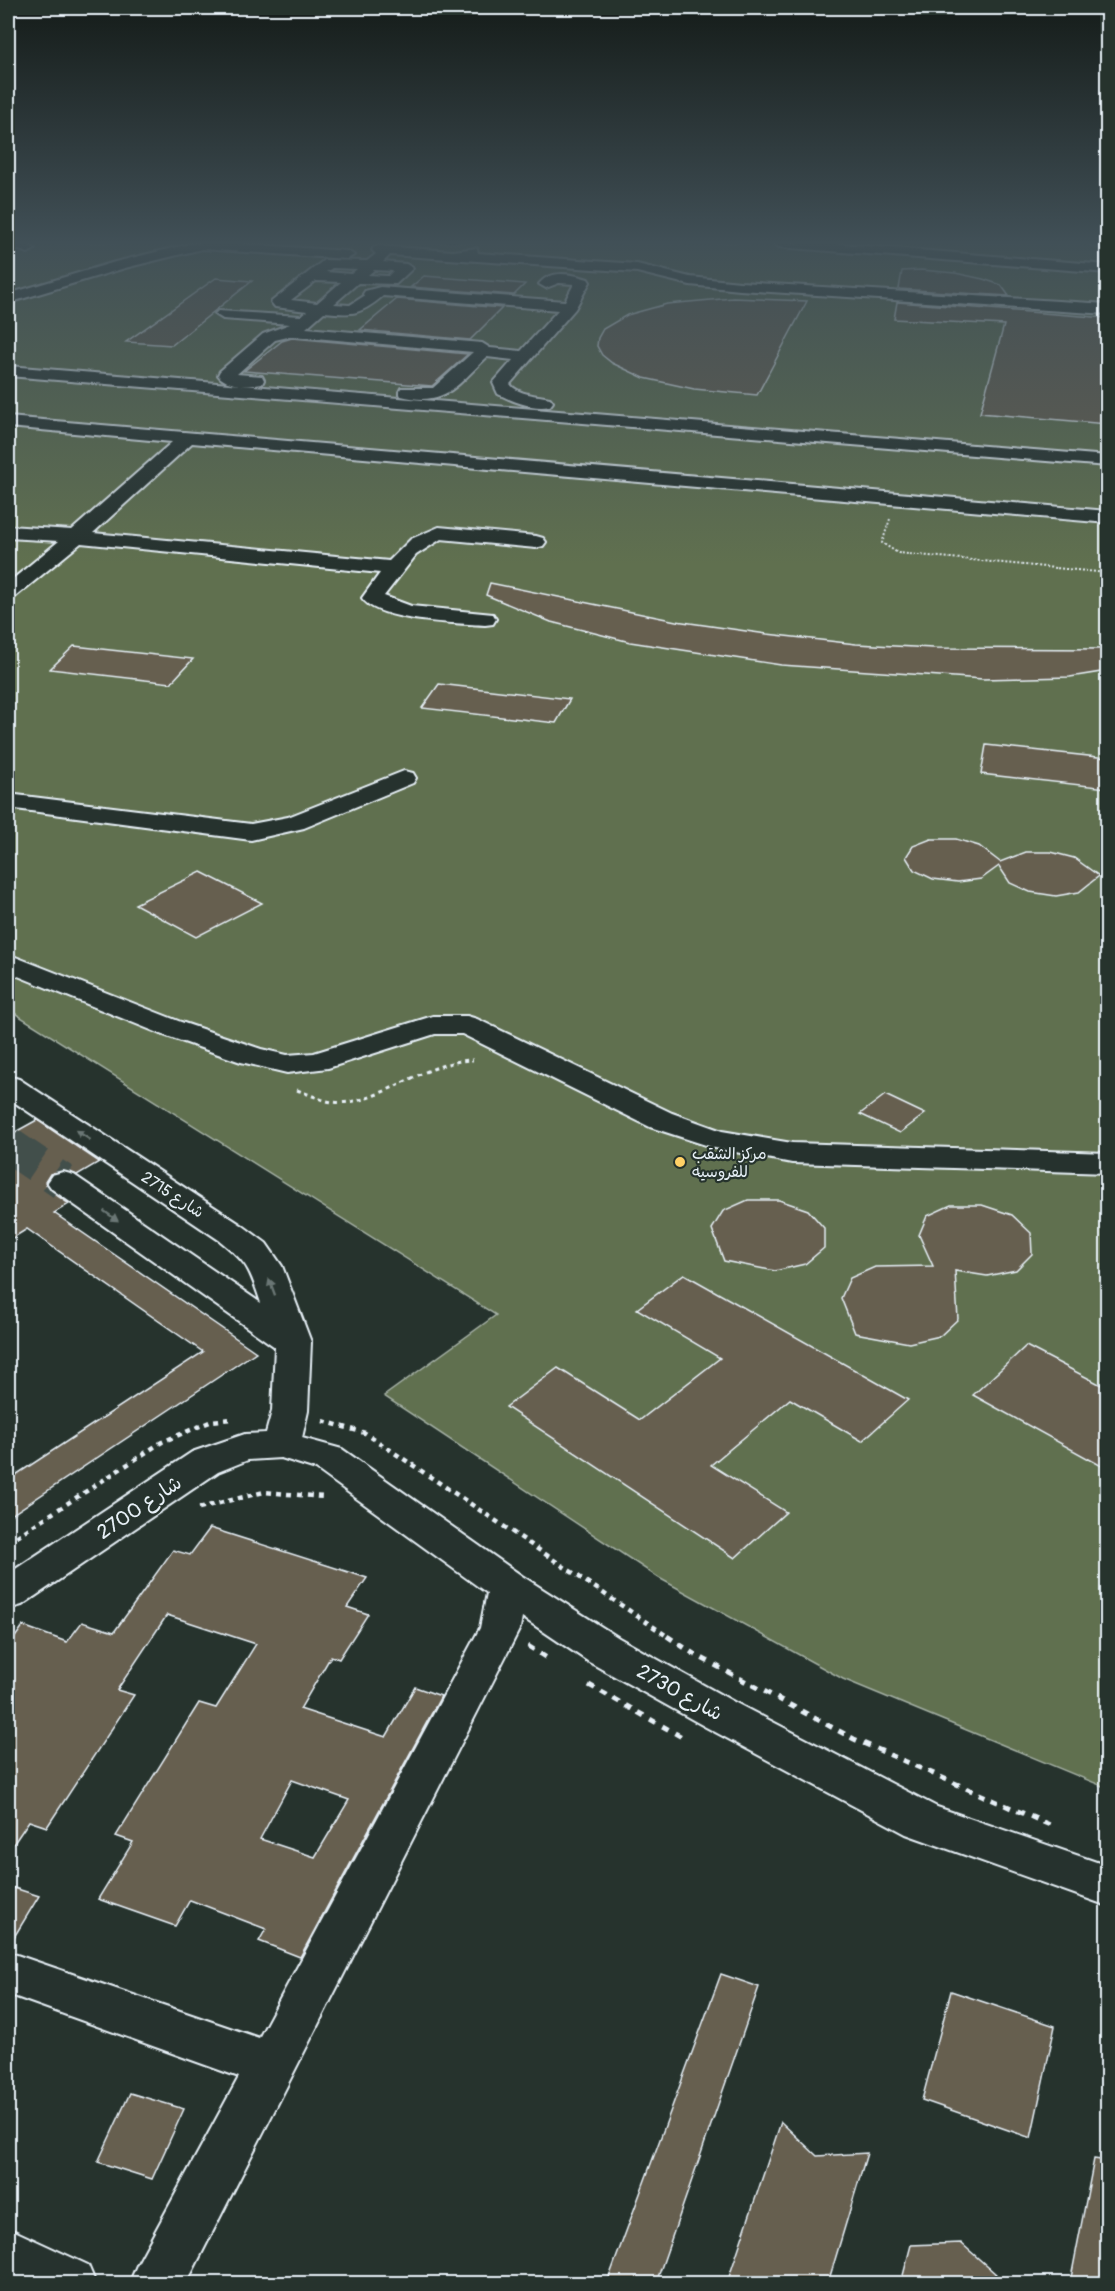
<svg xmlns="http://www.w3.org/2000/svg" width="1115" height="2291" font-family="Pangolin,'Playpen Sans Arabic',sans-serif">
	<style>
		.green { fill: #606f50; stroke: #a4b0a4; stroke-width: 1.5 }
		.building { fill: #665e50; stroke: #e8f1f8; stroke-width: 1.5; fill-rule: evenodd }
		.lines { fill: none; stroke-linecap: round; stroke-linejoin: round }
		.minor-tunnel { stroke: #43504b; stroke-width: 36; stroke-dasharray: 36 18; stroke-linecap: butt }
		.minor-casing { stroke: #e8f1f8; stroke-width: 4 }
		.path-far3 { stroke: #e8f1f8; stroke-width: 2; stroke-dasharray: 2 2; stroke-linecap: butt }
		.path-far2 { stroke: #e8f1f8; stroke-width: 3; stroke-dasharray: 4 4; stroke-linecap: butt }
		.path-far1 { stroke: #e8f1f8; stroke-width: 4.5; stroke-dasharray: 5 5; stroke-linecap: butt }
		.path { stroke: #e8f1f8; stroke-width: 5; stroke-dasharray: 7 7; stroke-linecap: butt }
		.minor { fill: #26332d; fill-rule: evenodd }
		.oneway { fill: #6a7674 }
		.poi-dot { fill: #ffd166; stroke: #26332d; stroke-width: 2 }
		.labels { text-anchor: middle; stroke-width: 4.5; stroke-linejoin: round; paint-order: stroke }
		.poi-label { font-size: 16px; fill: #e8f1f8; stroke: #26332d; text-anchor: start }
		.street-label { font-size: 16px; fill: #e8f1f8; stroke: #26332d }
		.near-street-label { font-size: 20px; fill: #e8f1f8; stroke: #26332d }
	</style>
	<rect width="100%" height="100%" fill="#26332d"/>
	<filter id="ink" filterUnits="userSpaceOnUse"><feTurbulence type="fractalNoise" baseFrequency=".0167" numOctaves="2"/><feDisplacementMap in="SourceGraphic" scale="12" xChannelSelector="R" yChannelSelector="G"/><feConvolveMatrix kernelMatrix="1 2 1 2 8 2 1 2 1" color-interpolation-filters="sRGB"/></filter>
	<g filter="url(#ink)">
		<polygon class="green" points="8,243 1107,243 1107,1788 843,1679 659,1578 384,1396 496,1315 8,1009"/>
		<g class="building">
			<polygon points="921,270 955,273 983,279 1001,285 1009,296 899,289 902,271"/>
			<polygon points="424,276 525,284 514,295 411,287"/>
			<polygon points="216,278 252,281 172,345 126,342"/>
			<polygon points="733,298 807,301 757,395 694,389 644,378 612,363 602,355 597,346 598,338 603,329 627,315 667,304"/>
			<polygon points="397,299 502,308 470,340 360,330"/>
			<polygon points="897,302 1107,318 1107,424 980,413 1004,325 894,319"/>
			<polygon points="292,338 468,354 432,386 244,371 282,341"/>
			<polygon points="490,583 676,621 767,634 856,644 933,648 1107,649 1107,671 1070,677 983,679 781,665 630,642 551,622 486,595"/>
			<polygon points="74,646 193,659 171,683 50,669"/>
			<polygon points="439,684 570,699 556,723 422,708"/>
			<polygon points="986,745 1107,758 1107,788 981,774"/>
			<polygon points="931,839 956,839 979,846 1000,862 1026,852 1051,852 1074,858 1099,876 1079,892 1056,896 1030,892 1010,883 999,866 981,879 958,882 933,879 914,870 906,857 913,846"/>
			<polygon points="201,872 262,903 196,937 135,904"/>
			<polygon points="885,1095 925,1114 900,1133 860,1114"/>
			<polygon points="37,1120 99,1162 77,1175 64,1170 50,1174 45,1182 49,1190 69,1204 54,1213 256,1352 8,1517 8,1480 203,1352 27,1229 8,1241 8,1136"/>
			<polygon points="748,1200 779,1200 808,1210 824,1228 824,1248 805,1264 775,1271 724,1261 712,1229 723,1211"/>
			<polygon points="951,1205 982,1205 1012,1215 1031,1233 1032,1254 1016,1270 987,1276 955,1271 958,1319 940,1336 909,1343 855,1333 841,1298 850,1278 875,1267 933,1266 919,1235 927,1216"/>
			<polygon points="684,1274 908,1400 862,1441 790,1399 711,1465 786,1512 735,1558 506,1407 558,1368 640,1420 720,1358 637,1309"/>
			<polygon points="1026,1346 1107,1388 1107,1469 973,1395"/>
			<path d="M210,1528L367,1578L347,1607L368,1614L339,1659L331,1656L300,1709L386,1737L415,1687L441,1696L300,1957L259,1941L266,1929L190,1900L175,1926L98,1899L133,1842L116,1836L199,1703L216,1708L256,1644L167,1615L117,1690L134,1695L47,1827L29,1821L8,1852V1647L23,1626L67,1642L82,1622L114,1632L173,1550L190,1555ZM292,1780L349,1800L315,1857L260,1839Z"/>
			<polygon points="8,1886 39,1896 8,1947"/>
			<polygon points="721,1974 759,1987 656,2283 607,2283"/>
			<polygon points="951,1991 1055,2026 1031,2138 922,2100"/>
			<polygon points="130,2093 184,2109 152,2179 98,2162"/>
			<polygon points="781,2122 817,2156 867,2153 828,2283 727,2283"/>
			<polygon points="1094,2159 1107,2161 1107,2283 1070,2283"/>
			<polygon points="961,2243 1006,2283 901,2283 911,2245"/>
		</g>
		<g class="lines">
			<polyline class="minor-tunnel" points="8,1145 63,1182"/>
			<g class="minor-casing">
				<g id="minor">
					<polygon points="8,243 24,243 35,249 28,253 8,246"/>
					<polygon points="193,243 231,243 347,251 354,255 347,259 202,249 125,268 8,303 8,294 115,262"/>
					<polygon points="772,243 830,243 1108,265 1108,273 779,247"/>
					<polygon points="1090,243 1108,243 1108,248 1092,246"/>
					<path d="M379,246L453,251L477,248L478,253L637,264L690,277L740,282L1108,304V314L740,290L690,285L637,272L390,255L383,262L406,264L413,268L396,284L358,283L334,304L350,305L364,296L363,294L365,291L380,287L565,301L574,284L559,283L546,288L539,284C551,269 572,274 588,279L590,282L575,309L510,384C518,395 537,395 550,398L553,402L550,406C534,410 512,401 498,394L493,383L513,360L487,357C457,385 446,407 401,396L399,392L401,388H433L473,352L292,336L275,340L237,374L262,376L264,380L262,384C249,387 226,386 218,375L220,371L263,334L290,324L223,319L215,314L218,311L301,316L307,311L275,307L271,302L324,260L367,261L376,254L372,250L374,247ZM332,268L357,269L351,274L326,272ZM374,270L393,271L388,276L368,275ZM316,281L341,282L317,303L291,300ZM383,296L558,310L521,351L490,348L482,343L306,328L324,312C353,315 360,315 383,296Z"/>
					<polygon points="8,366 1108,456 1108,466 8,376"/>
					<path d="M8,417L1108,511V523L192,443L93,533L389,561L411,539L439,527L536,536L543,538L546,542L543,546L536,548L441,539L416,555L384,596L411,606L493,614L496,619L493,624L485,625C457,623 378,622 362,598L380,573L81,543L15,597L8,599V583L59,541L8,538V526L72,530L172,442L8,427Z"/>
					<polygon points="404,771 413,773 416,778 413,783 304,828 251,840 8,808 8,794 251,824 288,817"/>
					<polygon points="8,954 181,1022 261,1049 287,1055 314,1053 433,1016 467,1016 477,1019 672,1113 722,1131 792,1143 1108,1153 1108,1173 792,1163 715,1148 650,1127 462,1034 435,1034 328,1068 287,1073 241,1062 161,1034 8,972"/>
					<path d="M8,1076L19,1079L243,1226L266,1243L282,1266L311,1342L308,1411L302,1438L342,1449L522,1576L619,1638L734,1702L937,1807L1108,1866V1906L906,1834L704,1726L589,1662L522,1617L520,1628L186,2284H129L137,2265L239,2077L8,1994V1952L259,2038L480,1628L487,1593L316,1469L281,1458L248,1460L218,1472L22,1605L8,1609V1574L192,1452L245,1434L266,1433L272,1411L275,1347L52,1189L47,1182L52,1175L63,1172L74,1175L261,1303C249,1268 249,1264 219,1240L8,1098Z"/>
					<polygon points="8,2228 88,2265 96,2284 8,2283"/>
				</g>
			</g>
			<polyline class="path-far3" points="890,519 882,543 898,553 1108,573"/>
			<path class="path-far2" d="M297,1090C309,1094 320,1100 332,1102C378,1108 422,1061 473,1060"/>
			<g class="path-far1">
				<polyline points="323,1421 365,1433 670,1638"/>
				<polyline points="199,1508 264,1492 324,1497"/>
				<polyline points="8,1542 162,1442 212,1421 231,1419"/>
			</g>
			<g class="path">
				<polyline points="667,1636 694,1654 854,1739 1050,1825"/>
				<polyline points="528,1646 550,1660"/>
				<polyline points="589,1685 682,1737"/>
			</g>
			<use href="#minor" class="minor"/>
		</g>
		<defs><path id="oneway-solid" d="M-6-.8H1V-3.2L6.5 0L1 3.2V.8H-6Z" transform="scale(1.5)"/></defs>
		<g class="oneway">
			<use href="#oneway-solid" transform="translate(83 1135) rotate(-147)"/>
			<use href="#oneway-solid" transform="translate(111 1216) rotate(35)"/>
			<use href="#oneway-solid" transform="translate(272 1287) rotate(-110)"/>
		</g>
	</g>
	<linearGradient id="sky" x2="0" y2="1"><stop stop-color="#151c19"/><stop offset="0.43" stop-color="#415057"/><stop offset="1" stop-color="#415057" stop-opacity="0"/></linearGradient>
	<rect width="1115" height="564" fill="url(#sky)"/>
	<circle class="poi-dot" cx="680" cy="1162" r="6"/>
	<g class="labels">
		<g class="poi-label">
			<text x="692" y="1159">مركز الشقب<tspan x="692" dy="18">للفروسيه</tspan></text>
		</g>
		<g class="street-label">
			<text transform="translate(173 1194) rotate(33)" y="6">شارع 2715</text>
		</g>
		<g class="near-street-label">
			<text transform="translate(139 1507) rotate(-34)" y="7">شارع 2700</text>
			<text transform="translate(680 1692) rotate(29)" y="7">شارع 2730</text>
		</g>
	</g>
	<rect width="1115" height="2291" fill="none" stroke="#26332d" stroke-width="30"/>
	<rect x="15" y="15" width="1085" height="2261" fill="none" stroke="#e8f1f8" stroke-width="2" filter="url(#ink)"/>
</svg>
